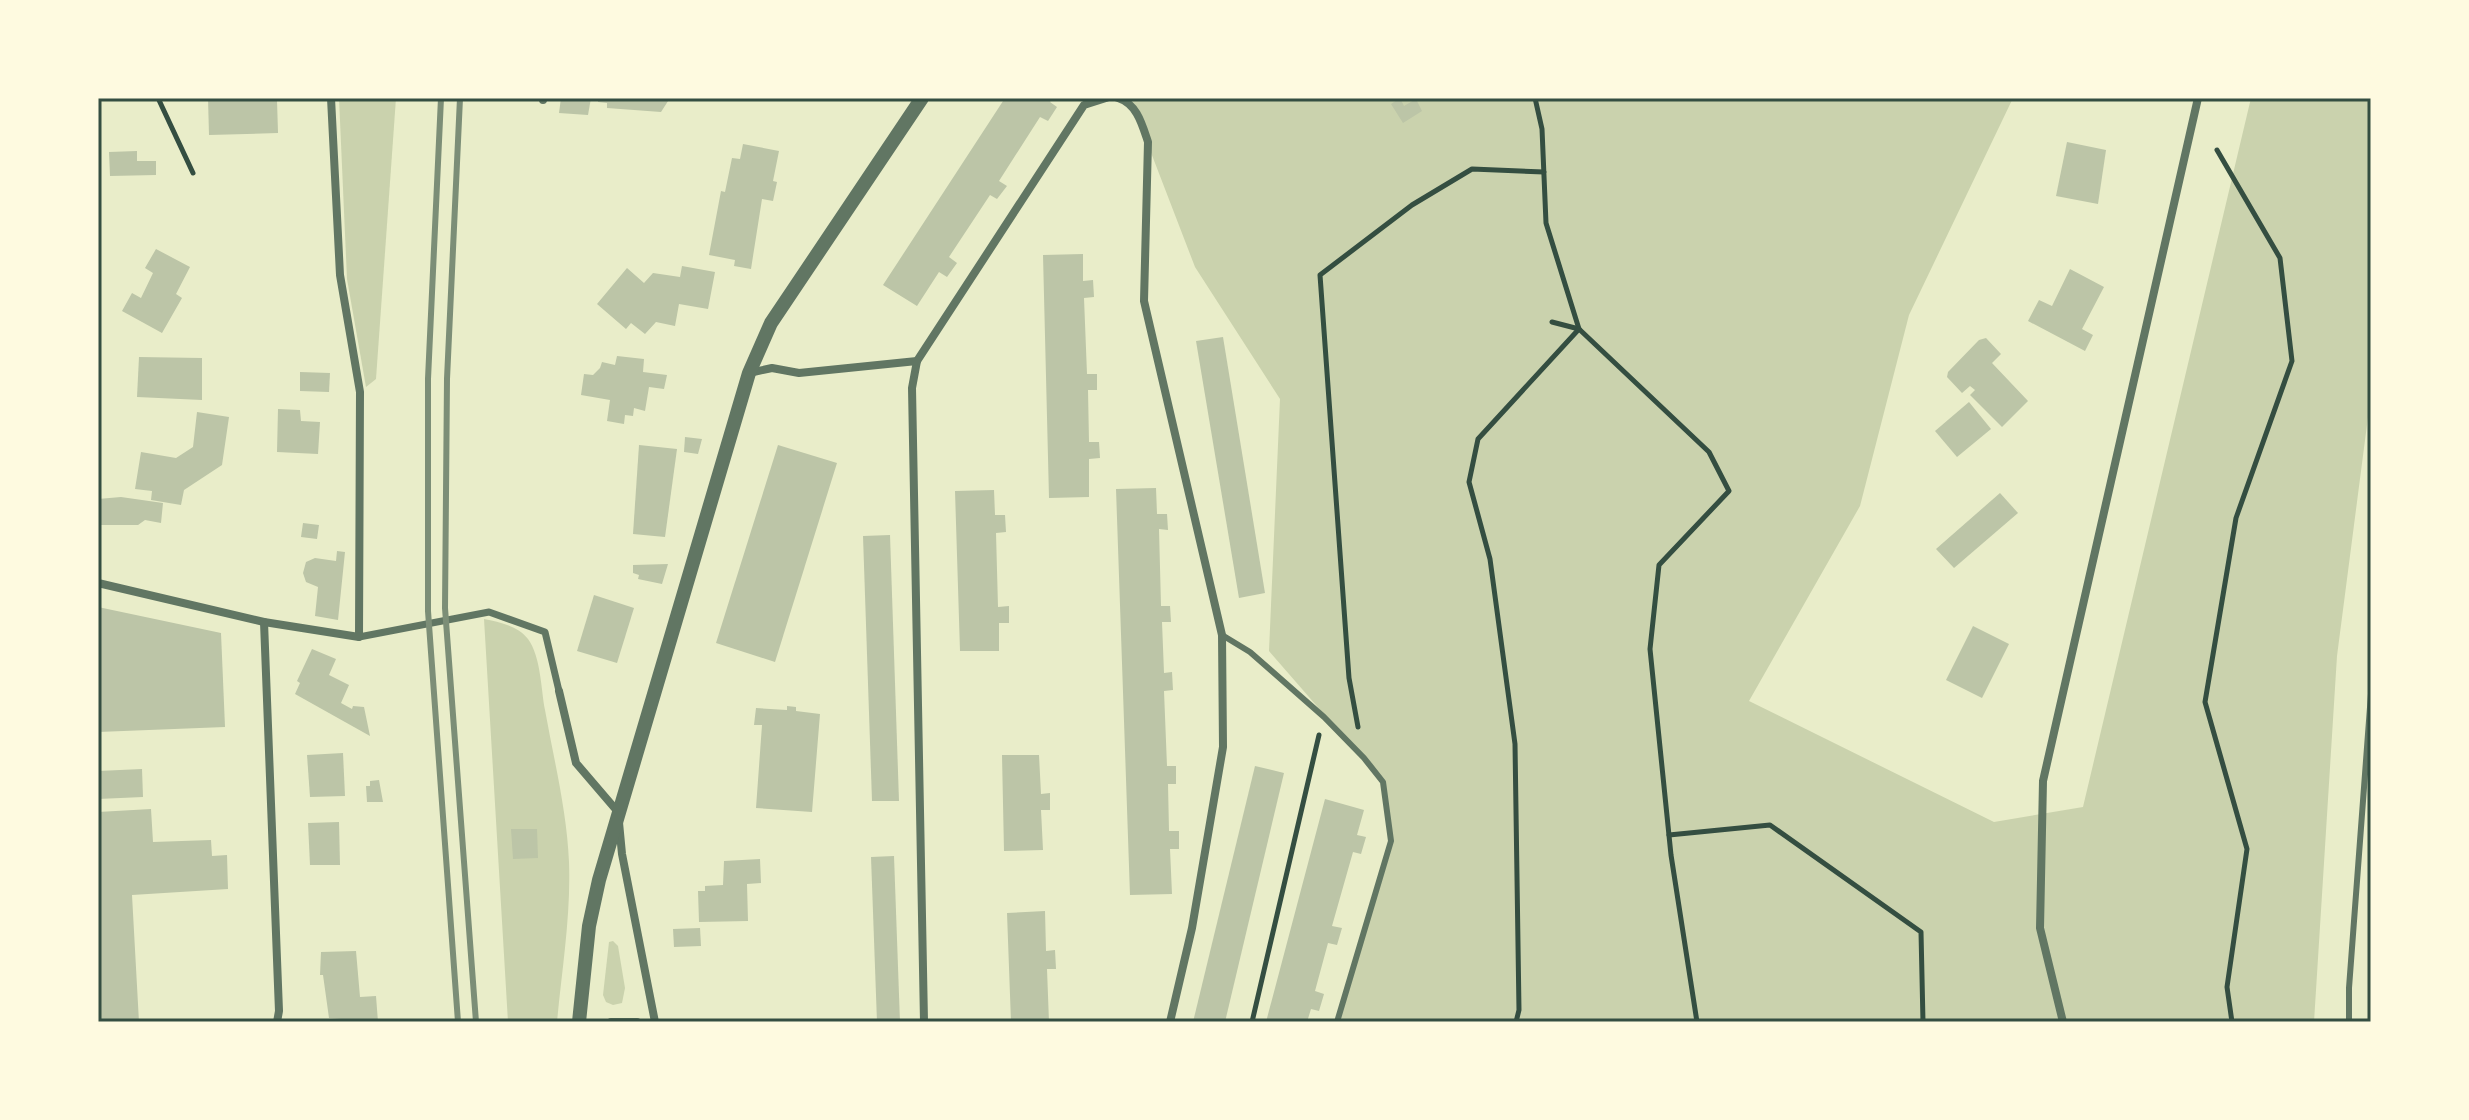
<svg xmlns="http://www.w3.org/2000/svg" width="2469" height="1120" font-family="Ubuntu,sans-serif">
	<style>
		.green { fill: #cad2ad }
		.building { fill: #bcc5a7 }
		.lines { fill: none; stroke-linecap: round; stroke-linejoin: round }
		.path { stroke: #344e41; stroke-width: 5 }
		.service { stroke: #617663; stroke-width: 6 }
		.pedestrian { stroke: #617663; stroke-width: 7 }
		.minor { stroke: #617663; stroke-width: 8 }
		.tertiary { stroke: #617663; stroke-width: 14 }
		.rail { stroke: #7c8e77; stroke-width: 6 }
		.neatline { fill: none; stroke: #344e41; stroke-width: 3 }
	</style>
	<rect width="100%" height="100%" fill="#e9edc9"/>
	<g class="green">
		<polygon points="339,98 396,98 376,379 366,387 347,279"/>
		<polygon points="1130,98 2013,98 1909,315 1860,506 1749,701 1994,822 2083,807 2251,98 2371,98 2371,394 2337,656 2314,1022 1337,1022 1391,841 1383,782 1269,651 1280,399 1195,267"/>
		<path d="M484,619C499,622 518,626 528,639C541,657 541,689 545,710C554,760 567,812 569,862C571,915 562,969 557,1022H508Z"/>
		<polygon points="613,941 618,946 625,988 622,1003 613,1005 606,1002 603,995 609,942"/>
	</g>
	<g class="building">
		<polygon points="208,98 277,100 278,133 209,135"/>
		<polygon points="561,98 591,98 588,115 559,113"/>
		<polygon points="598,98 670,98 661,112 607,108 607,103 598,102"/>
		<polygon points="1005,98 1053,98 1050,102 1057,107 1048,121 1040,117 999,181 1007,186 997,199 990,195 949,257 957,263 947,277 939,272 917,306 883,285"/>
		<polygon points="1400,98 1404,106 1416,99 1422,111 1403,123 1391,104"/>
		<polygon points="2067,142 2106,150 2098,204 2056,196"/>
		<polygon points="743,144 779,151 773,181 777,182 773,201 762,199 751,269 734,266 735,260 709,255 721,191 725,192 732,158 740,159"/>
		<polygon points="137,151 137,161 156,161 156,175 110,176 109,152"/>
		<polygon points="156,249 190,267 176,294 182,298 162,333 122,311 132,293 141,298 153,273 145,268"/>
		<polygon points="1083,254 1083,281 1093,280 1094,297 1084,298 1087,374 1097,374 1097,390 1088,390 1089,442 1099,442 1100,458 1089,459 1089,497 1049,498 1043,255"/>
		<polygon points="682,266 715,272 708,309 679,304 675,326 656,322 645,334 631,323 626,329 597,304 627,268 644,283 653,273 680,277"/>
		<polygon points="2070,269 2104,287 2082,329 2093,335 2085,351 2028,321 2039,300 2052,306"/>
		<polygon points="1223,337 1265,593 1239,598 1196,341"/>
		<polygon points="1986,338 2001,354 1992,363 2028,401 2002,427 1970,395 1975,390 1970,386 1962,393 1947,377 1948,372 1979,340"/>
		<polygon points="617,356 644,359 643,372 667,375 664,389 649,387 645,411 634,408 633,416 625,415 624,424 607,421 610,400 581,395 584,374 593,375 600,368 602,362 615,365"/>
		<polygon points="139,357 202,358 202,400 137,397"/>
		<polygon points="300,372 330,373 329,392 300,391"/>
		<polygon points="1969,402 1991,429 1957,457 1935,431"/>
		<polygon points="278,409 300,410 301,421 320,422 318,454 277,452"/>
		<polygon points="197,412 229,417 222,465 184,490 181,505 151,500 152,491 135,489 141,452 176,458 193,447"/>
		<polygon points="685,437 702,439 698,454 684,452"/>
		<polygon points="639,445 677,449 665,537 633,534"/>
		<polygon points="778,445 837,463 775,662 716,643"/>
		<polygon points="1156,488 1157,514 1167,514 1168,530 1159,529 1161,606 1170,606 1171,622 1162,622 1164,673 1172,672 1173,690 1164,691 1167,766 1176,766 1176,784 1168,784 1169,831 1179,831 1179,849 1170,849 1172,894 1130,895 1116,489"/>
		<polygon points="994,490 995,515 1005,515 1006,532 996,533 998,607 1009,606 1009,623 999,623 999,651 960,651 955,491"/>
		<polygon points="2000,493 2018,513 1954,568 1936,549"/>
		<polygon points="121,497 163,503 161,523 145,520 138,525 98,525 98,499"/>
		<polygon points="303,523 319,525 317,539 301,537"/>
		<polygon points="890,535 899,801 872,801 863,536"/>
		<polygon points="337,551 345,552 338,620 315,616 318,587 306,582 303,573 306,562 315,558 336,561"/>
		<polygon points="668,564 662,584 638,579 639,575 633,573 633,565"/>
		<polygon points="594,595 634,608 617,663 577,651"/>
		<polygon points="98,607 221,633 225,727 98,732"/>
		<polygon points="1973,626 2009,644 1982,698 1946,680"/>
		<polygon points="312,649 336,659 329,675 349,685 341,703 352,709 353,706 364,707 370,736 295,694 300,683 297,681"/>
		<polygon points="787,706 796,707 796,711 820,714 812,812 756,808 762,725 754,725 756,708 787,710"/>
		<polygon points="343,753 345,796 310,797 307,755"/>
		<polygon points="1002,755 1039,755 1041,794 1050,793 1050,810 1041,810 1043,850 1004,851"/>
		<polygon points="1255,766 1284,773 1225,1022 1193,1022"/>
		<polygon points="142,769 143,797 98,799 98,771"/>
		<polygon points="379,780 383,802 367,802 366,786 370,786 370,781"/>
		<polygon points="1325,799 1364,810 1357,835 1366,837 1361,854 1353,852 1332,926 1342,928 1337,945 1328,943 1315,991 1324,994 1319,1011 1311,1009 1307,1022 1266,1022"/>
		<polygon points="151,809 153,842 211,840 212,856 227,855 228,889 132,895 139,1022 98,1022 98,812"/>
		<polygon points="339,822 340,865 310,865 308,823"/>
		<polygon points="511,829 537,829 538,858 513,859"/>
		<polygon points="894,856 900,1022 877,1022 871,857"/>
		<polygon points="760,859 761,883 747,884 748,921 699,922 698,891 705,891 705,886 723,885 724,861"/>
		<polygon points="1045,911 1046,951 1055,950 1056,969 1047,969 1049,1022 1011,1022 1007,913"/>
		<polygon points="700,928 701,946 674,947 673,929"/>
		<polygon points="356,951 360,997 376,996 378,1022 329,1018 323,975 320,975 321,952"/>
	</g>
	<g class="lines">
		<g class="path">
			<polyline points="158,98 193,173"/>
			<polyline points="1535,98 1542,129 1546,223 1579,329"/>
			<polyline points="2217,150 2280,258 2292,361 2236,518 2205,702 2247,849 2227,987 2232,1022"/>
			<polyline points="1552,322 1579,329 1709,452 1729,491 1659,565 1650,649 1671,855 1697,1022"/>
			<polyline points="1358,727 1349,678 1320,275 1412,205 1472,169 1544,172"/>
			<polyline points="1669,835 1770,825 1921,932 1923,1022"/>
			<polyline points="1252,1022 1319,735"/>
			<polyline points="1516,1022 1519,1010 1515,744 1490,559 1469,482 1478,439 1579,329"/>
		</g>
		<g class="service">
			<polyline points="1222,635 1250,652 1324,717 1364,758 1383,782 1391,841 1337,1022"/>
			<polyline points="2349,1022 2349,988 2371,694"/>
		</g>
		<polyline class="pedestrian" points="359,637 489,612 545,632 559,691"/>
		<g class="minor">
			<path d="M1118,98C1137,104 1142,124 1148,142L1144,301L1222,635L1223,747L1192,928L1170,1022"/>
			<polyline points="543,100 543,98"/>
			<polyline points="917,361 912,388 924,1022"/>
			<polyline points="749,373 772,368 799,373 917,361 1084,105 1106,98"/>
			<polyline points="98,583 264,622 359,637 360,392 340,275 331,98"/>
			<polyline points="264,622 279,1011 277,1022"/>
			<polyline points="559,691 576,763 618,812 622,854 655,1022"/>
			<polyline points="611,1022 637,1022"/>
			<polyline points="2063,1022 2040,928 2043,781 2198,98"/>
		</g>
		<polyline class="tertiary" points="579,1022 589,926 599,880 749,373 771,323 922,98"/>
		<g class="rail">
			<polyline points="441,98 428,379 428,611 458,1022"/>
			<polyline points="460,98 447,379 445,608 476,1022"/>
		</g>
	</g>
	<rect width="2469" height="1120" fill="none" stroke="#fefae0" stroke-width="200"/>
	<rect x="100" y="100" width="2269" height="920" class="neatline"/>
</svg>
